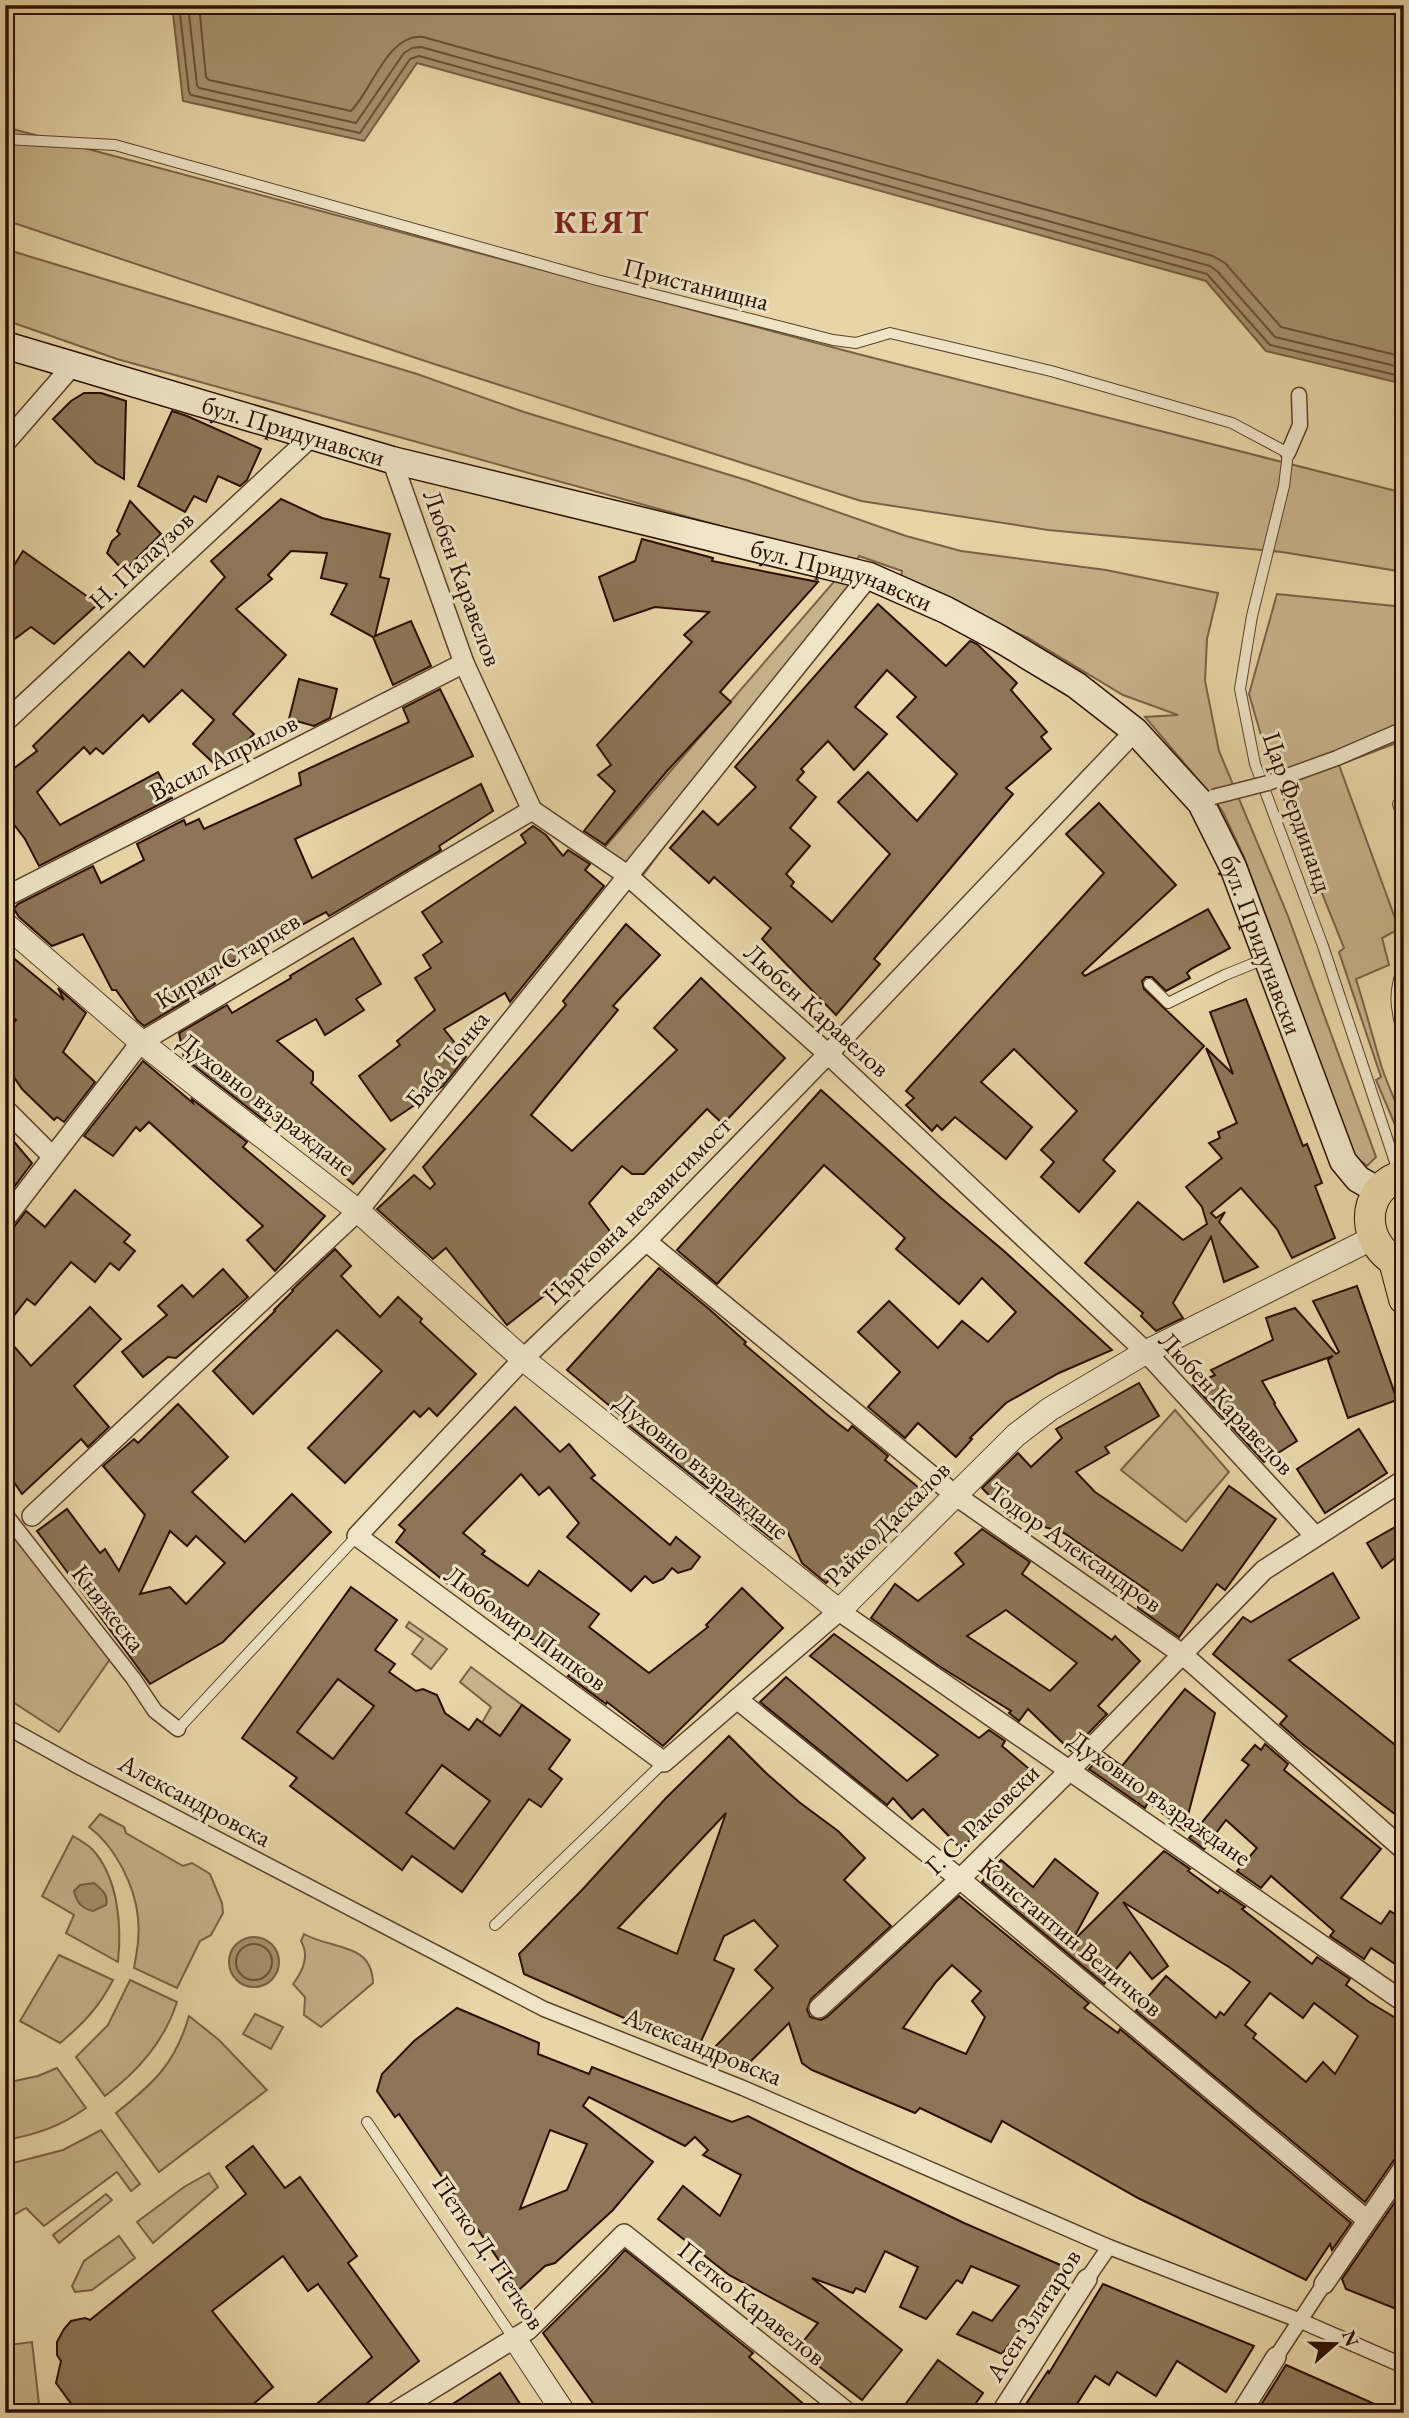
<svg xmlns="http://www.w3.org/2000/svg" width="1409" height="2418" font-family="'EB Garamond',serif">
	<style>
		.green { fill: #c7b38b; stroke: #7a6146; stroke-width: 2 }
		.water { fill: #a7926e; stroke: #765e42; stroke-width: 2 }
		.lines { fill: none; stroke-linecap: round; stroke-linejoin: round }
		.shore { stroke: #6a5037; stroke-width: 2 }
		.building { fill: #8d7657; stroke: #2c0f00; stroke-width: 2; fill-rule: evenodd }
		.service-casing { stroke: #5b402a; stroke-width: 12 }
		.pedestrian-casing { stroke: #5b402a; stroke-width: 17 }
		.minor-casing { stroke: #5b402a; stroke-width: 22 }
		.tertiary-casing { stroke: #5b402a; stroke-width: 25 }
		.secondary-casing { stroke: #2c0f00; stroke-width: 29 }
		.primary-casing { stroke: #2c0f00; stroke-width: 32 }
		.service { stroke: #efe4c6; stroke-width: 10 }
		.pedestrian { stroke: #efe4c6; stroke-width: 14 }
		.minor { stroke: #efe4c6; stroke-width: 19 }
		.tertiary { stroke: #efe4c6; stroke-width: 23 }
		.secondary { stroke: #efe4c6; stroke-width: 26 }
		.primary { stroke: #e7d5a7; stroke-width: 30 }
		.pedestrian-bridge-casing { stroke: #5b402a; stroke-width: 17; stroke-linecap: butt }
		.pedestrian-bridge { stroke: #efe4c6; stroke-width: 14 }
		.labels { text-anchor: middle; stroke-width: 6; stroke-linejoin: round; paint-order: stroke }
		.street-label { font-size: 26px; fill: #2c0f00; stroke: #efe4c6 }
		.district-label { font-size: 33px; font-weight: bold; letter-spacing: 2px; fill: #7a1f14; stroke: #efe4c6 }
	</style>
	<rect width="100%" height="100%" fill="#e7d5a7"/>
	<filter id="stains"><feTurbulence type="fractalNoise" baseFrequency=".00286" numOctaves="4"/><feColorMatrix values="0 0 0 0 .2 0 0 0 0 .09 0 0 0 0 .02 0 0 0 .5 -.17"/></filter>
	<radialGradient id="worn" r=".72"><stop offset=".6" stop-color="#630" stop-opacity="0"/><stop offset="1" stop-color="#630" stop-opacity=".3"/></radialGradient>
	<g class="green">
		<polygon points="5,127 858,354 1404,493 1404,572 1282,552 1048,530 861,501 431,363 5,220"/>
		<polygon points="5,249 417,374 524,412 746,480 906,536 961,551 1106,570 1218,593 1207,639 1205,681 1219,751 1288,916 1376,1157 1367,1166 1354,1155 1244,857 1223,812 1208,791 1145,717 1178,715 1123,695 1028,638 929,594 900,584 902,571 859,556 852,570 753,535 117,359 5,320"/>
		<polygon points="844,570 864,575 635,886 599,854"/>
		<path d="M1277,594L1404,607V740L1339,765L1399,929L1382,938L1389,965L1356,979C1365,1008 1373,1038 1382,1068C1392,1098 1404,1112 1404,1146L1376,1080L1381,1077L1339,952L1344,948L1268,759L1249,694Z"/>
		<polygon points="1175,1410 1229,1472 1186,1522 1121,1470"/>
		<polygon points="5,1514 113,1655 59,1732 5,1697"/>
		<polygon points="409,1622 447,1649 431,1669 412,1654 423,1639 406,1627"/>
		<polygon points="471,1667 522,1705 500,1736 482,1723 491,1707 460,1682"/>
		<polygon points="338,1679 386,1715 361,1722 333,1759 297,1732"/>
		<polygon points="431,1757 490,1801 454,1849 406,1813 430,1781"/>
		<path d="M100,1814L124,1827L126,1833L183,1866L192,1863L210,1874L222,1903L223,1913L211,1935L200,1941L177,1988L134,1968C137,1951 140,1936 138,1918C135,1886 115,1846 89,1827Z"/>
		<path d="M73,1836C79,1840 87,1844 92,1849C118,1877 122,1925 118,1962L66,1933L74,1915L42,1896Z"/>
		<path d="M304,1934C332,1950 372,1942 373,1983L321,2027L304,2015L305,1997L293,1984C303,1971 310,1956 301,1941Z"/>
		<path d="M59,1955L113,1980C99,2007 83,2024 60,2043L20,2021Z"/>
		<path d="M130,1980L177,2002C164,2042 138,2071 105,2096L76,2057L108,2025Z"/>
		<polygon points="255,2014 283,2027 271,2049 243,2034"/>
		<path d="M189,2016L219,2040L267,2090L159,2172L116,2113C154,2083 175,2064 189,2016Z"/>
		<path d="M57,2068L86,2108C61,2126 36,2135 5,2140V2083L38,2076Z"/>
		<polygon points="101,2130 140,2184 131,2191 117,2172 44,2226 26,2208 5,2220 5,2165 63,2150"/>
		<polygon points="209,2173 218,2187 153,2243 137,2222 184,2187"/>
		<polygon points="106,2194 112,2200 59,2243 53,2235"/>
		<polygon points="119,2236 135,2258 92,2290 75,2292 72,2286 84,2261"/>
		<polygon points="32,2342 40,2413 15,2413 8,2345"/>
	</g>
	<g class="water">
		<polygon points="172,5 1404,5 1404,384 1266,351 1206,281 417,63 364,141 183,101"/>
		<path d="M94,1883C101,1889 109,1895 106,1905L93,1911C81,1908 77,1903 74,1891L80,1885Z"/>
		<circle cx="254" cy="1962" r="25"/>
	</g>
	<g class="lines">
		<g class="shore">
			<polyline points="179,5 189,92 191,95 360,133 410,59 419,56 1207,274 1270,345 1404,377"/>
			<polyline points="188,5 197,85 199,88 356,123 404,53 412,48 421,47 1210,266 1217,271 1275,337 1404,368"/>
			<path d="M199,5L206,77L209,80L351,111C372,90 388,33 423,37L1213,256L1225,263L1281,327L1404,357"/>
			<circle cx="254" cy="1962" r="18"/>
		</g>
	</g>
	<g class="building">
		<polygon points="84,393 101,393 126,401 124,479 96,463 53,419 71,401"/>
		<polygon points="172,411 187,416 261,449 247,480 240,486 218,476 206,502 194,496 185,512 138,486"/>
		<polygon points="281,499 322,518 390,534 380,577 389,579 375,636 411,621 431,666 393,685 373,637 331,614 347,584 321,578 327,553 291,551 268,575 272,579 236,609 286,655 233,714 254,734 221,770 193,744 214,720 182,690 149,722 143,715 103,754 96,748 90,754 84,747 37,792 60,825 158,772 172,798 39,866 25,839 5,813 5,775 37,751 33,746 129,652 144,667 225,577 211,561"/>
		<polygon points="130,501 161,534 124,571 107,553 112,541 120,534 117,531"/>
		<polygon points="642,539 713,558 712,561 818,582 720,692 731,702 667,771 605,845 584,831 615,791 598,775 611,765 597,745 692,642 684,635 709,612 655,607 614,621 599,577 635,561"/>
		<polygon points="23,551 98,604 54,644 31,627 5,646 5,580"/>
		<path d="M878,604L946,666L970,641L977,644L1017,683L1011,690L1047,732L1041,737L1051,749L1006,788L1013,794L874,959L880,964L836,1015L762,939L771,928L714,877L709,883L670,848L703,811L718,825L756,787L735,767ZM887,670L916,697L897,717L957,774L917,821L868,772L838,802L890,854L832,922L791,886L794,882L786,874L810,846L790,828L816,797L797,780L804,772L801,769L828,741L854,770L887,734L855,707Z"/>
		<polygon points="299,679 337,689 330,718 314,726 289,719"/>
		<polygon points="440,689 473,756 295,839 312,878 481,784 493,811 439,846 441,850 329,916 326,912 209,974 215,984 144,1026 137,1020 116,990 112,990 83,934 52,946 19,917 14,909 18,904 93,866 101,883 144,860 137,844 184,820 186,825 199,819 204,829 301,785 299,773 409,722 403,708"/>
		<polygon points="1099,803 1176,885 1082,973 1085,976 1208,909 1230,948 1191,969 1187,973 1190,978 1166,991 1152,977 1146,977 1142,981 1144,989 1204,1046 1103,1160 1115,1171 1079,1212 1041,1177 1054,1162 1041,1150 1077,1111 1014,1049 981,1082 1032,1127 1006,1159 955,1117 942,1130 937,1125 932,1131 906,1105 914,1098 906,1091 1104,873 1066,834"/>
		<polygon points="533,826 546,835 563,856 568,850 590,864 585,870 604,886 510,1002 505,993 444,1029 466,1057 443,1086 391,1121 359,1076 400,1045 397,1041 435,1010 415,978 431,968 423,955 442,942 422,912 526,843 521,835"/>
		<polygon points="626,924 660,955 613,1006 618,1010 531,1115 572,1151 677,1050 654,1028 701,978 785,1058 723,1124 707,1109 644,1174 632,1174 622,1166 589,1203 618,1242 587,1265 586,1263 507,1325 446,1248 433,1259 377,1209 414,1175 430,1189 435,1184 423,1167 566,1005 563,1001"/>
		<polygon points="353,938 381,984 356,999 364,1010 325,1035 316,1019 277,1041 313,1072 313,1080 311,1083 385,1149 353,1184 273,1112 265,1121 184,1058 179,1033 227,1005 232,1013 291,978 290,976"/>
		<polygon points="5,951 64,1000 58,988 86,1013 63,1052 95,1082 64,1122 57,1117 54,1120 22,1089 5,1064 5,1034 16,1020 5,1011"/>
		<polygon points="1246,999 1303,1146 1307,1144 1322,1183 1315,1186 1335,1238 1292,1258 1277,1229 1241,1188 1211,1213 1216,1218 1225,1212 1219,1222 1258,1267 1224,1282 1211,1237 1173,1303 1183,1318 1156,1331 1141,1316 1143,1313 1085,1263 1138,1202 1183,1240 1207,1224 1202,1207 1186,1187 1222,1158 1209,1143 1220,1138 1218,1132 1237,1123 1206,1048 1233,1074 1210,1012"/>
		<polygon points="143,1061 193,1103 192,1099 247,1142 243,1147 325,1216 275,1271 247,1240 263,1226 149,1122 140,1131 136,1127 113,1156 84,1136"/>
		<polygon points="821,1090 941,1198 1004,1251 1112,1350 1059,1373 1006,1403 970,1438 972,1439 956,1457 918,1423 905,1438 868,1407 900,1372 858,1332 889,1301 938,1348 962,1321 988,1342 1016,1312 982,1278 959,1304 896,1249 905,1238 824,1165 717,1284 677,1250"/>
		<polygon points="5,1131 32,1163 5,1199"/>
		<polygon points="75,1190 130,1235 124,1242 135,1251 119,1270 110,1263 95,1282 71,1262 35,1305 27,1299 5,1327 5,1231 14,1227 26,1211 45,1227"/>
		<polygon points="335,1249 351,1266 341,1276 380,1317 398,1297 422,1319 420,1322 476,1374 437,1416 429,1408 420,1417 414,1411 345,1483 308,1448 382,1371 337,1330 253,1414 213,1371 275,1311 274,1310 293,1291 292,1290"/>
		<polygon points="659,1268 709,1309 746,1342 744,1344 830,1417 848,1431 852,1426 888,1456 885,1460 924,1492 888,1531 890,1533 850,1570 845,1565 826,1583 802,1563 788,1533 772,1539 628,1425 630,1423 567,1370"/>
		<polygon points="223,1269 248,1297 176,1358 168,1357 143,1377 122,1352 167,1315 158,1306 182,1285 193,1297"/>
		<polygon points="1357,1286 1397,1400 1348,1418 1328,1360 1333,1356 1262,1381 1275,1403 1274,1404 1297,1441 1264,1462 1193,1385 1215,1375 1211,1370 1273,1340 1266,1318 1295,1308 1336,1354 1339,1352 1313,1301"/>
		<polygon points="90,1307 121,1339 74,1386 109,1427 88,1447 81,1439 22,1494 5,1469 5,1336 31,1366"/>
		<polygon points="1139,1383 1159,1416 1105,1447 1109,1453 1076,1472 1095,1492 1182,1551 1229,1486 1276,1519 1225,1590 1217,1584 1179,1637 1138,1608 1138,1604 1148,1591 1064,1533 1009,1516 982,1488 1018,1453 1031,1467 1062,1438 1056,1429"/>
		<path d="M178,1404L228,1457L192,1492L245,1542L292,1494L331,1532L223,1642L150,1684L37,1531L67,1509L100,1553L105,1549L119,1571L145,1515L103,1466L134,1439L138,1443ZM170,1531L187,1546L196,1536L225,1563L186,1604L170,1587L140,1594Z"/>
		<polygon points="515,1407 560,1452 569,1444 595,1475 591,1478 670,1545 676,1537 700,1557 691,1569 678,1573 672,1568 663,1579 653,1583 645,1576 631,1591 567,1537 579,1523 549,1487 539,1495 521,1474 463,1533 485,1551 482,1554 528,1586 539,1571 599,1614 589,1627 649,1673 708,1627 706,1625 742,1588 783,1628 663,1746 607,1702 606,1704 568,1676 574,1669 456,1586 454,1589 396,1542 405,1530 399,1525"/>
		<polygon points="1359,1429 1387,1473 1325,1513 1297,1469"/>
		<polygon points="1404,1522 1404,1554 1395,1558 1382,1568 1367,1543"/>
		<path d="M982,1529L1030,1562L1022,1574L1112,1640L1115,1636L1140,1661L1098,1706L1107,1714L1071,1751L1028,1709L1019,1721L1009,1713L1011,1711L939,1666L871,1618L895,1584L918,1601L964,1564L955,1553ZM1006,1610L1077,1663L1050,1691L967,1636Z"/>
		<polygon points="1333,1573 1359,1618 1289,1660 1404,1752 1404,1821 1304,1745 1280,1724 1287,1716 1213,1654 1243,1617 1251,1622"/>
		<path d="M351,1587L397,1620L375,1650L395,1664L389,1672L416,1691L423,1689L437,1695L445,1713L469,1730L477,1719L500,1736L522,1705L570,1740L549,1769L562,1779L541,1807L529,1799L462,1892L412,1856L402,1870L290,1786L297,1778L242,1738ZM338,1679L374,1706L333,1759L297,1732ZM442,1765L490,1801L454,1849L406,1813Z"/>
		<polygon points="834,1634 979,1738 989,1730 1005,1741 1002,1746 1034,1773 1012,1799 961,1849 923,1809 912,1819 893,1798 887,1805 760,1702 786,1677 907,1781 938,1755 810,1656"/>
		<polygon points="1185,1689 1215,1713 1184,1830 1148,1802 1145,1808 1089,1769 1104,1753 1122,1766"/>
		<path d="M729,1736L766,1773L799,1802L838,1831L865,1858L844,1880L891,1926L811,1999L807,2010L810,2017L821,2020L827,2017L959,1896L1089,2003L1084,2008L1118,2033L1120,2029L1351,2223L1332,2250L1330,2244L1306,2280L1138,2198L1002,2121L991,2142L920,2108L915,2113L812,2070L802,2063L789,2023L741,2071L707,2055L773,1988L755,1970L778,1946L754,1920L724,1936L714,1960L734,1969L697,2050L524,1974L519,1954L582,1890L666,1798ZM726,1813L677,1954L618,1928ZM952,1965L981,1991L972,2001L985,2017L966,2054L903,2028L936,1982Z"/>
		<polygon points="1265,1744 1288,1764 1284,1770 1381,1849 1341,1898 1381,1924 1390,1911 1404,1920 1404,1970 1371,1948 1364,1959 1330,1936 1334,1931 1271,1876 1261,1888 1237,1871 1257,1848 1226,1820 1204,1849 1189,1838 1249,1765 1242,1760 1255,1745 1261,1750"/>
		<path d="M1164,1851L1190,1869L1188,1871L1218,1893L1220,1890L1245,1907L1242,1909L1312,1964L1317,1957L1350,1979L1346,1985L1369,2002L1404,2023V2155L1394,2160L1365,2202L1136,2011L1166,1976L1216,2018L1220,2012L1224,2015L1250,1982L1229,1967L1123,1902L1168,1966L1152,1979L1130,1952L1104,1984L982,1882L1001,1860L1033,1887L1055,1859L1098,1893L1071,1943ZM1270,1993L1303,2018L1314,2003L1358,2036L1335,2074L1323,2062L1306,2082L1253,2038L1256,2034L1245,2025Z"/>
		<path d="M457,2008L539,2043L538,2054L589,2074L592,2067L732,2122L748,2116L850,2168L964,2223L1065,2267L1002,2354L957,2334L973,2312L992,2321L1019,2286L971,2266L962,2283L957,2280L926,2319L900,2307L918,2267L885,2251L865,2292L856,2288L853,2293L812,2278L902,2350L862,2400L797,2349L818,2323L729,2275L658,2219L683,2186L720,2216L741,2175L703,2155L708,2150L695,2137L685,2146L589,2097L583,2106L653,2162L613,2210L555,2263L545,2266L519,2290L399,2114L395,2117L377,2091L382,2074L414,2041ZM550,2130L587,2144L567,2190L520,2209Z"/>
		<polygon points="253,2146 285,2188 300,2177 357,2256 348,2263 419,2361 355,2413 306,2413 372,2357 318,2284 308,2291 283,2256 212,2311 273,2387 243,2413 78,2413 56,2383 61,2361 57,2355 57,2342 64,2329 71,2321 85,2318 90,2320 246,2194 226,2167"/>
		<polygon points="1404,2189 1404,2312 1346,2289 1342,2279"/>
		<polygon points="625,2250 753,2353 749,2357 814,2413 600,2413 543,2333 605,2272"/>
		<polygon points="1103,2284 1254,2346 1226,2392 1177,2361 1156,2396 1117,2372 1109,2385 1095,2376 1071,2413 1020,2413 1048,2371 1049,2373"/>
		<polygon points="938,2360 983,2393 969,2413 899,2413"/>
		<polygon points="1286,2365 1395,2413 1256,2413"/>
		<polygon points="500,2373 526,2413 439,2413"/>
	</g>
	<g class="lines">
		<g class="service-casing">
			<g id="service">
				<polyline points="5,139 115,145 597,280 833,340 856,343 890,333 1051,371 1232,423 1288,453 1284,486 1252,616 1240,689 1255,764 1323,946 1399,1174"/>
				<polyline points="1404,796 1398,804 1404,821"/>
				<path d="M1404,963C1392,996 1396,1007 1404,1041"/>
				<polyline points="1149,984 1168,1003 1225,975 1267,958"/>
				<polyline points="178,1729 357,1536"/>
				<polyline points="495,1925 664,1762"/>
				<polyline points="367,2122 514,2339"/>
			</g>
		</g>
		<g class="pedestrian-casing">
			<g id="pedestrian">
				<polyline points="1288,453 1300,425 1299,395"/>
				<polyline points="1268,783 1337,758 1404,729"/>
				<polyline points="5,1514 133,1678 155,1711 178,1729"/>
				<polyline points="5,1726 81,1768 544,2009 743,2088 1109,2247 1301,2321 1404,2366"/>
				<polyline points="1087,2279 1109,2247"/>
				<polyline points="1276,2357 1324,2284"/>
			</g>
		</g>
		<g class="minor-casing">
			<g id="minor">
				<polyline points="5,443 73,365"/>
				<polyline points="392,460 464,663 532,810 627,875 828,1054 1146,1352 1315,1536"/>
				<polyline points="5,722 312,436"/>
				<polyline points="1135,731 828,1054 646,1241 523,1359 357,1536 664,1762 839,1611 1404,2002"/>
				<polyline points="5,897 464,663"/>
				<polyline points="5,1109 52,1156"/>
				<polyline points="5,1219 141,1042 532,810"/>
				<polyline points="646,1241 955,1495 1182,1654 1404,1850"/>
				<polyline points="32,1516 358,1211 869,576"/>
				<polyline points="737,1699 960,1879 1367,2220"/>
				<polyline points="819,2008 960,1879 1071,1769 1264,1570 1404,1480"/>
				<polyline points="1324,2284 1404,2167"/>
				<polyline points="393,2413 528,2330 624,2234 848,2413"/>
				<polyline points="1001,2413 1087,2279"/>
				<polyline points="1241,2413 1276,2357"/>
			</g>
		</g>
		<g class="tertiary-casing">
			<g id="tertiary">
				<polyline points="5,924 141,1042 358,1211 523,1359 839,1611 1016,1435 1050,1409 1146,1352 1373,1238"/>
				<polyline points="515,2339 564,2413"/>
			</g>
		</g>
		<g class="secondary-casing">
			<g id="secondary">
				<path id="s1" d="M5,345L392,460L869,576L946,610L1000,639L1076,685L1135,731L1201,803L1233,867L1343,1161L1358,1179L1379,1191"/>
			</g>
		</g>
		<g class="primary-casing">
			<g id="primary">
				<path d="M1404,1175C1357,1188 1360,1250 1404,1265"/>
				<polyline points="1394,1261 1404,1299"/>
			</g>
		</g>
		<use href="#service" class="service"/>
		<use href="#pedestrian" class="pedestrian"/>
		<use href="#minor" class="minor"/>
		<use href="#tertiary" class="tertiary"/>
		<use href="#secondary" class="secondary"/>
		<use href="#primary" class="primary"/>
		<g class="pedestrian-bridge-casing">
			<polyline id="pedestrian-bridge" points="1213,797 1268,783"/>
		</g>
		<use href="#pedestrian-bridge" class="pedestrian-bridge"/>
	</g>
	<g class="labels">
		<g class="street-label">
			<text transform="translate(696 284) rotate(14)" y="9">Пристанищна</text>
			<text dy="9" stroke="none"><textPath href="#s1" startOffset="301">бул. Придунавски</textPath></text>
			<text transform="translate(141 560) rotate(-43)" y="9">Н. Палаузов</text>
			<text dy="9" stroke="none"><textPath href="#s1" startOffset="868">бул. Придунавски</textPath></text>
			<text transform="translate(463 578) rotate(70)" y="9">Любен Каравелов</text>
			<text transform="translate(223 757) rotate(-27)" y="9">Васил Априлов</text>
			<text transform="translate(1298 812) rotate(71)" y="9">Цар Фердинанд</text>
			<text dy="9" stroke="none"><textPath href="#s1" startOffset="1456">бул. Придунавски</textPath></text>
			<text transform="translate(227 960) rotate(-31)" y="9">Кирил Старцев</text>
			<text transform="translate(817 1010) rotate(42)" y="9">Любен Каравелов</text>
			<text transform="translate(447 1059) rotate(-51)" y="9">Баба Тонка</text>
			<text transform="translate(267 1104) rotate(38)" y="9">Духовно възраждане</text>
			<text transform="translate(637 1210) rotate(-45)" y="9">Църковна независимост</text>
			<text transform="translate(1227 1403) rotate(47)" y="9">Любен Каравелов</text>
			<text transform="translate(702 1466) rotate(39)" y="9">Духовно възраждане</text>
			<text transform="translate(887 1523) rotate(-45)" y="9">Райко Даскалов</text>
			<text transform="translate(1075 1547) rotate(35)" y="9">Тодор Александров</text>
			<text transform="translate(109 1608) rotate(52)" y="9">Княжеска</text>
			<text transform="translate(526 1628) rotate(36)" y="9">Любомир Пипков</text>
			<text transform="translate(1160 1798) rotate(35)" y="9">Духовно възраждане</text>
			<text transform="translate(195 1800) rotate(28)" y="9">Александровска</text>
			<text transform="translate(982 1819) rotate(-44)" y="9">Г. С. Раковски</text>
			<text transform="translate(1071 1937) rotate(40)" y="9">Константин Величков</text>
			<text transform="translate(703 2046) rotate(22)" y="9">Александровска</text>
			<text transform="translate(489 2252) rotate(56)" y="9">Петко Д. Петков</text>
			<text transform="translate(752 2303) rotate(39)" y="9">Петко Каравелов</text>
			<text transform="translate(1033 2315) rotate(-57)" y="9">Асен Златаров</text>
		</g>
		<g class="district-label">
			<text x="602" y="233">КЕЯТ</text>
		</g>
	</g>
	<rect width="1409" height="2418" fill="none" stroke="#e7d5a7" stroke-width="28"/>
	<rect x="7" y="7" width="1395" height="2404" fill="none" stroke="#2c0f00" stroke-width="3.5"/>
	<rect x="14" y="14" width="1381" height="2390" fill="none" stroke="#2c0f00" stroke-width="2"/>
	<g transform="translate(1335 2344) rotate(70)" stroke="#efe4c6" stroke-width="5" paint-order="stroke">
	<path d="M0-5L12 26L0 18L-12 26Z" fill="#2c0f00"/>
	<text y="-10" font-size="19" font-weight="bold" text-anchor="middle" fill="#2c0f00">N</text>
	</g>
	<rect width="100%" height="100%" filter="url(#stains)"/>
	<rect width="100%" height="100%" fill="url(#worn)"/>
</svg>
